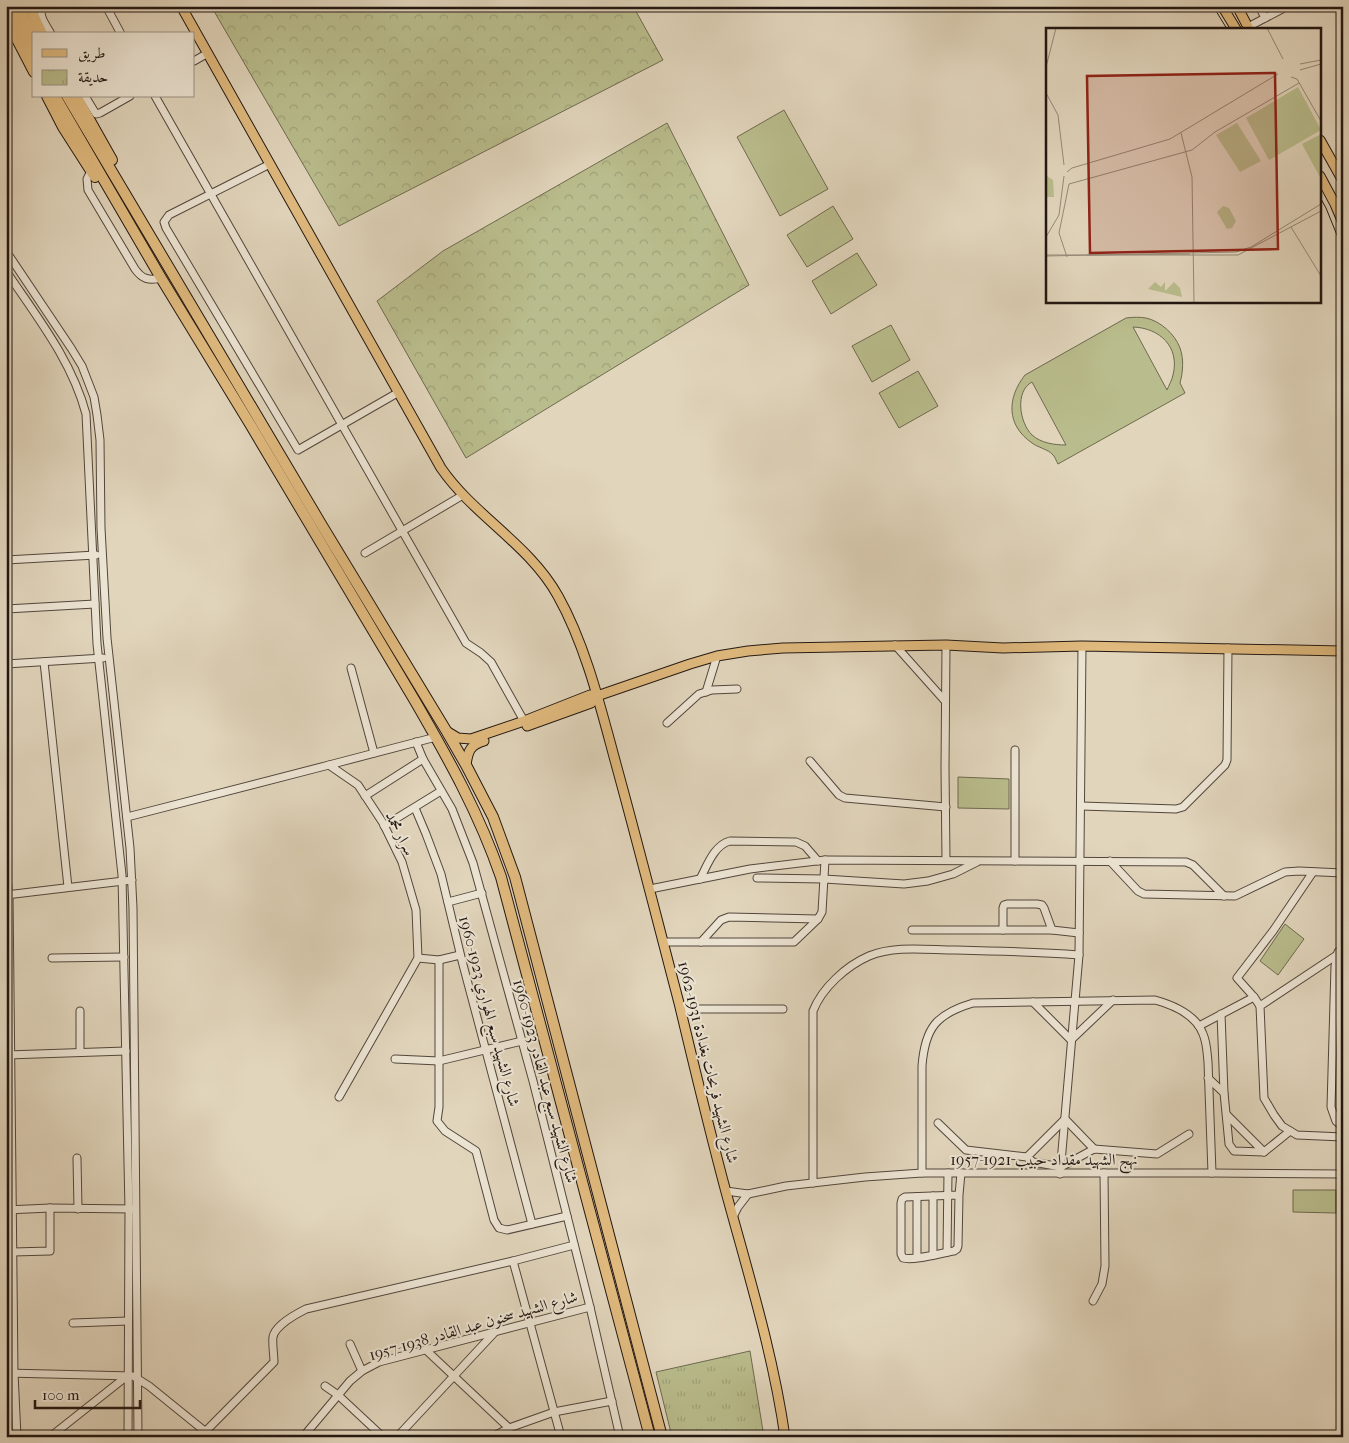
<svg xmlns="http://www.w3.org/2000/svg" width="1349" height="1443" font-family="'IM FELL French Canon',Amiri,serif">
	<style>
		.grass { fill: #b9bc8c; stroke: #6e6a4f; fill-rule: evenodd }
		.forest { fill: url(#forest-crowns); stroke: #6e6a4f }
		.park { fill: url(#park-tufts); stroke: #6e6a4f }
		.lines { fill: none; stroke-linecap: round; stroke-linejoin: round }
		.minor-casing { stroke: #52463c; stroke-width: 9 }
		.major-casing { stroke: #221712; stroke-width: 11 }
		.highway-casing { stroke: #221712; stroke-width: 12 }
		.minor { stroke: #ece4d3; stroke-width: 7 }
		.major { stroke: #e0ba7e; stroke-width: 9 }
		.highway { stroke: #e0ba7e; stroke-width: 10 }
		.tram { stroke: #221712; stroke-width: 1 }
		.labels { text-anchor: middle; stroke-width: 4; stroke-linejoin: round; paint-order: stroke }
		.street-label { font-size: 16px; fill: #221712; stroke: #ece4d3 }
		.inset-road { fill: none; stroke: #958978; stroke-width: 1 }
		.view { fill: #8f2418; fill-opacity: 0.15; stroke: #8f2418; stroke-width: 2.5 }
		.inset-edge { fill: none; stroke: #221712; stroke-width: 2.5 }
	</style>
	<defs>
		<pattern id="forest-crowns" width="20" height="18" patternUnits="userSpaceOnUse" patternTransform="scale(1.25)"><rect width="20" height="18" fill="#b9bc8c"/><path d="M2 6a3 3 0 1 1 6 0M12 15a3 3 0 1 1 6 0" fill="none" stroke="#9fa178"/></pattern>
		<pattern id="park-tufts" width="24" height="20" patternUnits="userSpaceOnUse" patternTransform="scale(1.25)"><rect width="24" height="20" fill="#b9bc8c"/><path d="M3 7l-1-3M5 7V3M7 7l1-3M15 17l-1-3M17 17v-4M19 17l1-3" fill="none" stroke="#9fa178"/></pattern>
	</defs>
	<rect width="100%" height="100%" fill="#e1d5bc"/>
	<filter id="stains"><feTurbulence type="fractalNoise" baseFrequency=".004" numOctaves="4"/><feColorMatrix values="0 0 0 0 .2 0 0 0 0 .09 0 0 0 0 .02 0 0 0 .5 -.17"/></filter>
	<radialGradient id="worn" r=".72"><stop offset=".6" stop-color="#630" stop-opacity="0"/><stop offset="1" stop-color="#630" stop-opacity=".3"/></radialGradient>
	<g class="grass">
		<polygon points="784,110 828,189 780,216 737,137"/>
		<polygon points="833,206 853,239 807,267 787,235"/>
		<polygon points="857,253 877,285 831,314 812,281"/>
		<path d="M1126,318C1133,317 1140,317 1146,318C1160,321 1175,334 1180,348C1184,359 1183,372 1180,383L1185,393L1058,464C1056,461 1055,456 1052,454C1049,450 1037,447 1032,443C1006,425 1007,398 1025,375ZM1133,327C1160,328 1180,347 1173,375C1172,380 1169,385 1167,390ZM1032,382L1066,445C1054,445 1041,443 1032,435C1019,422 1015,391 1032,382Z"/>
		<polygon points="891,325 910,360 872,382 852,346"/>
		<polygon points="918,371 938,406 899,428 879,393"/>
		<polygon points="958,777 1009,779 1009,809 958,808"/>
		<polygon points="1285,924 1304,939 1278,975 1260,961"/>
		<polygon points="1293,1190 1336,1190 1336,1213 1293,1212"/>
	</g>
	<g class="forest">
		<polygon points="211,6 633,6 663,60 339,226"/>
		<polygon points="667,123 749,285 466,458 377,301 443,251"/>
	</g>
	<polygon class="park" points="750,1351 763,1431 748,1437 672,1437 656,1372"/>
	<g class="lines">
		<g class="minor-casing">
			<g id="minor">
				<path d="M43,6C37,15 47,26 51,34"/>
				<polyline points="106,6 121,34"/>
				<polyline points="1259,6 1265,18"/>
				<polyline points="1248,27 1288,6"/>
				<polyline points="194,61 208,53"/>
				<polyline points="85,96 96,114 100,113 130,96"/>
				<polyline points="155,96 466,643 481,653 491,662 524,721"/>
				<polyline points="270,164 169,215 164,222 166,228 298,450 399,392"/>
				<path d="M91,171L87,179L88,190L135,269C142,279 149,281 161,278"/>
				<polyline points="6,251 71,348 82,366 94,397 97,415 100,440 101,528 107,638 130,848 133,908 138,1437"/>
				<path d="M6,271C37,317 72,361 86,414L97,644L122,875L129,1210L128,1437"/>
				<polyline points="365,553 463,495"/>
				<polyline points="6,560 96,555"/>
				<polyline points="6,609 95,604"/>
				<polyline points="895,645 945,701"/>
				<polyline points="946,645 945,768 946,860"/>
				<polyline points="44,662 68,887"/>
				<polyline points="6,664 103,658"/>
				<polyline points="351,668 374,753"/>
				<polyline points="706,692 717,656"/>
				<polyline points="667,723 699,694 712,690 737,689"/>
				<polyline points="416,742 423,759 452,809 473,863 533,1081 590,1307 620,1437"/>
				<polyline points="810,761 839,795 845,798 946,807"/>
				<polyline points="365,796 423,759"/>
				<polyline points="1081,806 1176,809 1183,807 1225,765 1227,760 1228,648"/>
				<polyline points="415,808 426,834 441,874 462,961 532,1224"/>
				<polyline points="127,817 329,765"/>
				<polyline points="384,826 441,791"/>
				<polyline points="1015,861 1015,750"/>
				<polyline points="1110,861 1138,891 1144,894 1235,896 1285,872 1299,871 1343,873"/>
				<polyline points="6,870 9,895 14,1373 17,1437"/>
				<polyline points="757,878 824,879 904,884 928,881 953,874 977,862"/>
				<path d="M700,879C707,866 714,845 730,841L796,842L805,846L818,861"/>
				<polyline points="650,889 750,869 825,860 1186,862 1193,865 1224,896"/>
				<polyline points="6,895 132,880"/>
				<polyline points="448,902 482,893"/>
				<polyline points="912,930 1052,930 1079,933"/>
				<polyline points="1003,930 1003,908 1004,905 1007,904 1037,904 1042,905 1044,908 1052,930"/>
				<polyline points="663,942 794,942 818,919 822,912 825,860"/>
				<polyline points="701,942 721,920 729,917 818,919"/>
				<polyline points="1343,947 1338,952 1335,966 1331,1107 1336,1121 1343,1127"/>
				<polyline points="1337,955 1260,1006 1264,1098 1274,1115 1282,1126 1297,1135 1343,1137"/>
				<polyline points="52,958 124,957"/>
				<polyline points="418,958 439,960 460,955"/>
				<polyline points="439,960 439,1107 437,1121 445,1131 476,1151 494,1220 499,1228 507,1230 567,1216"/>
				<polyline points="1033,1002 1071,1040 1113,1000"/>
				<polyline points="1260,1006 1254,997 1237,978 1273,931 1313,872"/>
				<polyline points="680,1009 783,1009"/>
				<polyline points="80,1011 80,1051"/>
				<polyline points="1221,1014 1224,1093"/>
				<polyline points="1199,1026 1254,997"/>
				<polyline points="7,1055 126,1051"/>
				<polyline points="395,1059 439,1061 522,1041"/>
				<polyline points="1208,1078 1224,1093 1229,1144 1234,1151 1264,1152 1290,1131"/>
				<polyline points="339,1097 418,958 416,910 402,862 383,823 358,785 329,765 436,737"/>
				<polyline points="1227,1115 1264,1152"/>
				<polyline points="938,1123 966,1150 1027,1157 1065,1119 1094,1149"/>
				<polyline points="1027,1157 1033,1162 1061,1167 1094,1149 1157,1154 1189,1134"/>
				<polyline points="77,1158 78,1209"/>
				<path d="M922,1173V1066C925,1028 936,1014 973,1003L1155,1000C1173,1005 1196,1015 1203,1034C1207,1043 1207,1053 1208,1062L1212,1173"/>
				<polyline points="1060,1174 1079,955 1082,646"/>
				<path d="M813,1183V1011C822,988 846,966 869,956C895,945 928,950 956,950C997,951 1038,952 1079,955"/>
				<polyline points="726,1191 748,1194 786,1186 865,1177 922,1173 1212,1173 1343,1174"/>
				<path d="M959,1195L905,1197L902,1199L901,1203V1254L903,1258C914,1261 941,1253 954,1251L957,1249L958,1246L959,1195L961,1173"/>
				<polyline points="6,1210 50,1208 133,1209"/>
				<polyline points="733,1217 738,1207 748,1194"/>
				<polyline points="13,1252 50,1251 50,1208"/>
				<polyline points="947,1252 948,1173"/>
				<polyline points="933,1255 933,1196"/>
				<polyline points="917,1257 917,1197"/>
				<polyline points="513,1261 561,1437"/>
				<polyline points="1093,1301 1102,1284 1105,1266 1104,1173"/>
				<polyline points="73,1323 128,1321"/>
				<polyline points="350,1344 362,1371"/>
				<polyline points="426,1350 509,1428"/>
				<polyline points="6,1373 133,1376 149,1386 212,1437"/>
				<polyline points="325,1386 338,1395 383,1437"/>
				<polyline points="50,1437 127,1376"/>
				<path d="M200,1437L274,1362C274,1356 272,1342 273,1337C275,1326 296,1314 306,1309L513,1261L574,1245"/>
				<polyline points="303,1437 350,1381 362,1371 379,1362 590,1307"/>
				<polyline points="397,1437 494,1333"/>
				<polyline points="492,1437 509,1428 554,1412 612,1401"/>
			</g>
		</g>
		<g class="major-casing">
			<g id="major">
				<path d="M181,6L441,468C474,516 529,544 558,596C586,646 601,709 616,764C638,844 658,923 679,1003C694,1066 709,1129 726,1192C748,1273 773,1353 785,1437"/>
				<polyline points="1222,6 1236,29"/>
				<polyline points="1237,6 1249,29"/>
				<polyline points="1320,140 1343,181"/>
				<polyline points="1320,176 1335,204 1343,223"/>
				<polyline points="527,726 591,703 597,696"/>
				<polyline points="448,732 458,738 471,739 524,721 590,695 597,696 690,664 717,656 748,651 783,648 946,645 1003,648 1082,646 1343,651"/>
				<path d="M466,765C468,751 470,745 484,741"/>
			</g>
		</g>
		<g class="highway-casing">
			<g id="highway">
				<polyline points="9,6 34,57"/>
				<polyline points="18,6 34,38"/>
				<polyline points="29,6 42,34"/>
				<polyline points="6,18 34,72"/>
				<polyline points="47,96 63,127 95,177"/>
				<path d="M55,96L161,278L250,424L415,701C448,758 479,813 501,877L650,1437"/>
				<polyline points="67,96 321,524 447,732 466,765 493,817 515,877 662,1437"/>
				<polyline points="76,96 112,160"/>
			</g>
		</g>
		<use href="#minor" class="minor"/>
		<use href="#major" class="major"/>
		<use href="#highway" class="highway"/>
		<g class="tram">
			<polyline points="1213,6 1227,29"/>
			<polyline points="1320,197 1326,208 1343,250"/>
		</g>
	</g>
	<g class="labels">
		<g class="street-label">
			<text transform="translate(401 833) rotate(63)" y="6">سرار محمد</text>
			<text transform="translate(490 1011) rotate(75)" y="6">شارع الشهيد سبع الهواري 1923-1960</text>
			<text transform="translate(709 1062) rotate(76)" y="6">شارع الشهيد فريحات بغدادة 1931-1962</text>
			<text transform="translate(546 1081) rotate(75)" y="6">شارع الشهيد سبع عبد القادر 1923-1960</text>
			<text x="1044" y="1165">نهج الشهيد مقداد حبيب 1921-1957</text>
			<text transform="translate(473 1325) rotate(-16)" y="6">شارع الشهيد سحنون عبد القادر 1938-1957</text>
		</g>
	</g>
	<g transform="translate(1046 28)">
		<rect width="275" height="275" fill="#e1d5bc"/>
		<path d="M177,178L183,180L190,193L186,200L181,201L171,184ZM109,254L115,259L119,254V263L128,254L134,260L136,269L102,261Z" fill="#b9bc8c"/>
		<path d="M252,59L275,102L223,132L200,90ZM191,95L215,133L194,144L170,107ZM275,106V151L256,116Z" fill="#b9bc8c"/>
		<path d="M1,148L7,152L8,169H0Z" fill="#b9bc8c"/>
		<path class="inset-road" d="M16,0H64M221,0L237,31M254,36L275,32M0,39L10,0M254,42L275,36M245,49L251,51L275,93M0,65L12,87L18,137M135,105L146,149L148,275M21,144L26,140L124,111L232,46M245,199L275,248M0,209L13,187L18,148M0,227H192L275,183M41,227L144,226M0,228L190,224L205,219L275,176M21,229L13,205L23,156L146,122L169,104L253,55"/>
		<path class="view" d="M229,45L232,221L44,225L41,48Z"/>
		<rect width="275" height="275" class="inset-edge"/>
	</g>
	<rect width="1349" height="1443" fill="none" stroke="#e1d5bc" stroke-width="25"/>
	<rect x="8" y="8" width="1334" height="1428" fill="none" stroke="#221712" stroke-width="2.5"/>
	<rect x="12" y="12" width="1324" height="1418" fill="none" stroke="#221712"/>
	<rect x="32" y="32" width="162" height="65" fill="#ece4d3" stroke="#9b9286"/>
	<rect x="42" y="49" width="25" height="8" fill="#e0ba7e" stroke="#9b9286"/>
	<text x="78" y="58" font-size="15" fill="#221712">طريق</text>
	<rect x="42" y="70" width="25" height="15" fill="url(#park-tufts)" stroke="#9b9286"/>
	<text x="78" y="82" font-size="15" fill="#221712">حديقة</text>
	<path d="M35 1400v8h105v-8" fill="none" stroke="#221712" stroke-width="2.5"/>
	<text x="42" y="1400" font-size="15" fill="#221712" stroke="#ece4d3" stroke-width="4" paint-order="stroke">100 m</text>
	<rect width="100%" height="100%" filter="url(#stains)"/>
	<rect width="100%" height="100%" fill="url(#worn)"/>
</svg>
